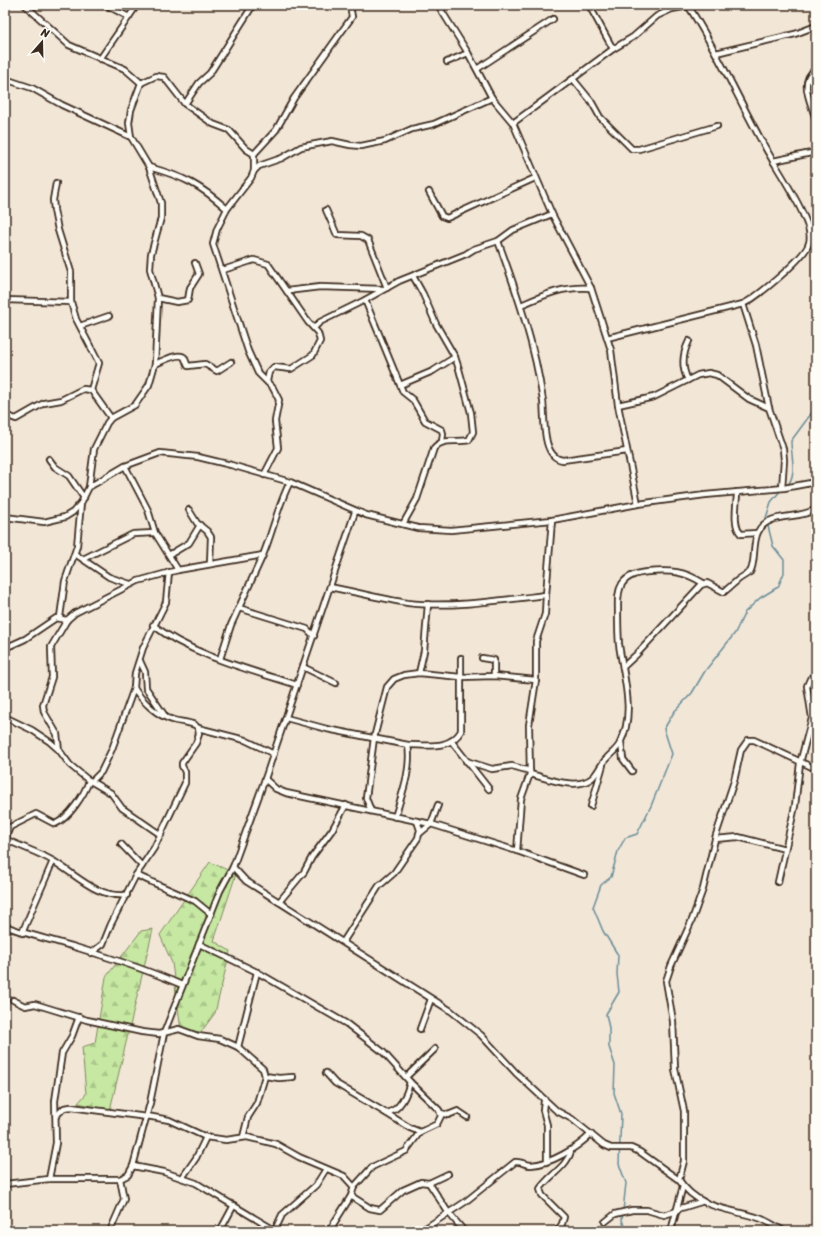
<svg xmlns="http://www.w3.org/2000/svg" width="821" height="1236" font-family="Sriracha,sans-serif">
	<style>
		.forest { fill: url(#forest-firs); stroke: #808960 }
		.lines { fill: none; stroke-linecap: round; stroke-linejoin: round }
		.stream { stroke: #698d98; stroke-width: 1.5 }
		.minor-casing { stroke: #3b2a1e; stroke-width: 8 }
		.minor { stroke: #fdfcf7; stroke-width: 4.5 }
	</style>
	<defs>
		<pattern id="forest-firs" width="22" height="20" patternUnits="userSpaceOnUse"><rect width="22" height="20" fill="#c6e8a2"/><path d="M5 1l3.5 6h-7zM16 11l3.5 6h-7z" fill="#abc78b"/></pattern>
	</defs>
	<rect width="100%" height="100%" fill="#f2e6d7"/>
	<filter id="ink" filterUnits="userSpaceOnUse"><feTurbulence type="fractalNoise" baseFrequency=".025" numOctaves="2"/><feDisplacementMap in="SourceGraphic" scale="8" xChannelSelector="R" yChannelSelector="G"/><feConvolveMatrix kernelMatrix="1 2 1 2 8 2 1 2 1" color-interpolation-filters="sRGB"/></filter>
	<g filter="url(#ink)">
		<g class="forest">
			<polygon points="210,862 236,874 214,941 230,951 215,1013 201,1032 181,1030 172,963 160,935"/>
			<polygon points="153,929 110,1110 78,1103 86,1094 82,1047 95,1043 106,977 141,931"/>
		</g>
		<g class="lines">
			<g class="stream">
				<path d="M786,487C798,475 791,457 791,441L816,407"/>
				<polyline points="626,1231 622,1220 626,1183 619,1164 621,1114 614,1093 615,1065 609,1047 609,1028 606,1014 619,992 617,974 618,955 603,931 593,907 601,885 611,877 618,851 625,838 637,834 651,806 672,754 664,729 674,712 692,693 705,671 735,633 745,612 760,598 778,587 784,573 784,560 773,546 766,518 771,502 781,490"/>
			</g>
			<g class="minor-casing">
				<g id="minor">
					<polyline points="25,5 69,45 125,69 141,83 131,110 129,123 131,137 149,167 161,203 161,218 151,254 150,269 158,298 155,364 149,385 135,405 111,418 107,423 94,449 89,487"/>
					<polyline points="106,5 129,17"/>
					<polyline points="438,5 468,53 492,98 513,123 552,214 591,288 611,350 618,405 638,504"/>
					<polyline points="589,5 613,49"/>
					<polyline points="716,53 795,34 816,26"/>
					<polyline points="100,59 137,5"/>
					<polyline points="447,62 468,53"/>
					<polyline points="477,69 553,19"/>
					<path d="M816,69C798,81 811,102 816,120"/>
					<polyline points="5,79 32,88 62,105 131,137"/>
					<polyline points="573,79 591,101 600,117 632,149 639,149 717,126"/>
					<polyline points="141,83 156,76 164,77 185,104 213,124 229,130 246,149 254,154"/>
					<polyline points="185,104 199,83 210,73 253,5"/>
					<polyline points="513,123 613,49 633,37 657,16 672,9 694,5"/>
					<polyline points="773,161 816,152"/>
					<path d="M149,167C184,177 199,184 227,209"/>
					<polyline points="254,171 259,166 282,158 301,147 311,145 332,141 350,145 361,146 385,141 412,129 434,124 492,98"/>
					<polyline points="56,183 53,200 54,210 58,230 71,272 71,302 76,319 99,363 91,390 111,418"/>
					<polyline points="429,192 442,216 447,218 535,178"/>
					<polyline points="326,210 337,235 361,236 368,240 387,288"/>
					<path d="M498,241C517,293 535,345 543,401C545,416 541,458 563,460L627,451"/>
					<polyline points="223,270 254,260 268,264 308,322 318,333 320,341 313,355 291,369 274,367 269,372 267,381"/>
					<polyline points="287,291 320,287 383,289"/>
					<polyline points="158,298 177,302 188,300 190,288 199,274 195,263"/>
					<polyline points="5,300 71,302"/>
					<polyline points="365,300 403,392 413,400 425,421 442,430 443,434 442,441"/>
					<polyline points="743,304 756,345 769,408 783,449 784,460 782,488"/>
					<path d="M521,305C546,294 564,286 591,288"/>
					<polyline points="80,326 109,316"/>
					<polyline points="314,328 320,322 365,300 399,281 466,254 474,249 498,241 513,230 552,214"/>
					<path d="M607,338L743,304C756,298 806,257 809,243C812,233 806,221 802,212C790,186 773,163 760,138C736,94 716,49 689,7"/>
					<path d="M155,364C161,362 178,352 184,357C186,360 186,363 188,366L205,364L217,371L231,362"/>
					<path d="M688,380C681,367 683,353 689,341"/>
					<polyline points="400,385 433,371 455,357"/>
					<polyline points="618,405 654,397 698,375 709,373 717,375 749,399 769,408"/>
					<polyline points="5,415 16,419 44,403 61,400 83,389 91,390"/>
					<polyline points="49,459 55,467 69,476 84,498"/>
					<polyline points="125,466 148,510 155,533 178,570"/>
					<polyline points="264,475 278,448 275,421 279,400 273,388 258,373 248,351 213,244 217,229 227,209 251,178 254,171 254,154 276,130 294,98 352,17 350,5"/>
					<path d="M737,492C737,504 732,525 741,534L757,533"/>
					<polyline points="189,510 197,523 207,531 211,537 210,564"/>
					<polyline points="5,517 44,522 65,517 73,512 81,503 89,487 125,466 160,453 198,457 231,465 290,482 366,515 418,528 451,530 552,520 638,504 705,495 784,488 816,482"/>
					<path d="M403,524L417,499L434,448C444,437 455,443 469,440L473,432L471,413L459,369L455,357L436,324L423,294L413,276"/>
					<polyline points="75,554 109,577 130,584"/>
					<polyline points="169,555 189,543 200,525"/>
					<polyline points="83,559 133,534 155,533"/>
					<path d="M330,587C356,592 382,599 408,603C450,608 504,600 546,595"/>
					<polyline points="239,608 307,629 314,636"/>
					<polyline points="60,617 65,581 77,546 81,503"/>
					<path d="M153,625C191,655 251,670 297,685"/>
					<polyline points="5,648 25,639 56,618 67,620"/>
					<polyline points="482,658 494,660 494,676"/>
					<polyline points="220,659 231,625 263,555"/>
					<polyline points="140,661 145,672 146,688 165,716"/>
					<polyline points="303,667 336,683"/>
					<path d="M623,667L637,654L701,585L707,583L724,592L739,579L750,572C756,563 752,544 758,532C768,511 797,521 816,509"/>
					<polyline points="419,673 424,651 428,604"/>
					<polyline points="5,717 32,730 50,742 59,750 70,765 87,779 111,793 122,808 161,835"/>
					<path d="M286,718L327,729L408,745C412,769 402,794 395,817"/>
					<polyline points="198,728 245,740 274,754"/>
					<polyline points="452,742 489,789"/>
					<polyline points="621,742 623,759 632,771"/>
					<path d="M408,745C427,745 450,750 461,731V658"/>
					<path d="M59,750L57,734L44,712L43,705L52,677L51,647L67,620L75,613L138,581L178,570L263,555C273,531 278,505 290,482"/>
					<polyline points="466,761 492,769 512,766 530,771"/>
					<path d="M530,774C547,778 577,791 592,778C598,773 601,764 606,759C611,753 617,750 620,743C636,713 623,676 619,644C618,633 618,622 618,611C618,602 617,592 622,584C628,575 638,573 648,572C671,570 684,571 703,583"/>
					<polyline points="265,779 276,789 286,793 431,824 517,851 584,875"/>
					<polyline points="91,782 101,772 112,749 134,688 135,673 143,648 166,602 169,572"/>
					<polyline points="591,806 603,765"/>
					<polyline points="371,811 366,798 374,738 387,687 394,679 404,675 419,673 461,677 494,676 536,680"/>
					<polyline points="419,834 431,824 438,805"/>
					<path d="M5,839C21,847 38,852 53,861C77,875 96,898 127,895"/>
					<path d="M5,839L10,827L36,814L55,824C69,818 84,795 89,781"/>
					<polyline points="715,839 738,837 785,849"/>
					<polyline points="121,844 142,866"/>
					<polyline points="517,851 521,799 530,774 529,725 536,680 536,641 545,614 546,595 552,520"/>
					<path d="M233,867L246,881L451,1011L481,1035L516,1073L557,1111L572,1119L604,1145L611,1148H631L640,1152L679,1180C698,1209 728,1208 759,1218C768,1221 776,1227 784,1231"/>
					<polyline points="136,875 195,901 211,914"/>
					<polyline points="778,882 795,806 800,763 812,718 807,686 810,679 816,673"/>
					<polyline points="279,902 304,872 312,857 332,830 346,805"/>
					<path d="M5,926C28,935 52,940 75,947C111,958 148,970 182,985"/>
					<polyline points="22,933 53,861"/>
					<polyline points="343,942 379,886 394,873 418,838 420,830 417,821"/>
					<polyline points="199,944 257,972 347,1024 383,1052 410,1082 439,1110 441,1116 437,1124 420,1132 406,1151 372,1167 354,1187"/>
					<path d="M91,953L103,944L111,924L136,875L154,848L185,783V772L182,766V763L196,743L199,734L198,728L195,725C188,722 180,722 173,720C157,716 142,701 134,688"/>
					<polyline points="13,1000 25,1006 35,1004 87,1020 142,1032 159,1034 179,1029 198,1036 220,1039 238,1047 263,1069 265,1076 257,1103 248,1117 243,1137"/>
					<polyline points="420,1029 431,999"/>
					<polyline points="238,1047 257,972"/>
					<path d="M326,1073L335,1083L386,1113C400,1111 407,1094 410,1082"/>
					<polyline points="265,1076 279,1078 293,1077"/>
					<polyline points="406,1077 435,1049"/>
					<polyline points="544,1101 543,1110 547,1125 547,1160"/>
					<polyline points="386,1113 410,1128 420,1132"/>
					<polyline points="441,1113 448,1115 458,1111 467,1117"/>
					<polyline points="56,1116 64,1108 71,1107 147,1117"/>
					<polyline points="147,1116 169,1120 206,1137 226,1140 247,1137 276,1144 299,1157 344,1176 354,1187 351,1196 329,1231"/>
					<polyline points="133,1166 164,1172 196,1183 276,1231"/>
					<polyline points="182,1178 196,1158 206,1137"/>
					<polyline points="49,1179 56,1143 55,1101 62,1053 72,1036 79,1017"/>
					<polyline points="679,1180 684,1161 684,1111 675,1069 673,1021 666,981 671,966 692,920 703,889 716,835 734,781 741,750 748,740 754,740 816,769"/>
					<polyline points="429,1183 448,1212 464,1231"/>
					<polyline points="5,1184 49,1179 120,1179 128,1175 133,1166 150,1103 164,1033 220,891 233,867 265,779 355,512"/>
					<polyline points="351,1196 370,1208 380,1210 403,1190 421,1182 429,1183 448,1174"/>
					<polyline points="678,1209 701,1202"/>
					<polyline points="605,1222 615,1214 632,1210 647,1210 664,1215 677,1211"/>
					<polyline points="275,1230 282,1215 316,1185 326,1169"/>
					<polyline points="110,1231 124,1199 120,1179"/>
					<polyline points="220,1231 234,1205"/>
					<path d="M421,1231L465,1202L515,1162C521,1161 525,1165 531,1165C551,1164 577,1148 591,1134"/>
					<path d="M557,1231L562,1224L564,1217L542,1195L540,1189C549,1175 567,1167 571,1151"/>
					<polyline points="671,1231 683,1186"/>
				</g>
			</g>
			<use href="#minor" class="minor"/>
		</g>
	</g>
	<rect width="821" height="1236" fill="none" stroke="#fdfcf7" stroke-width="20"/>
	<rect x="10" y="10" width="801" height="1216" fill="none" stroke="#3b2a1e" stroke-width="1.5" filter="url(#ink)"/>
	<g transform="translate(42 42) rotate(20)" stroke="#fdfcf7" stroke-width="3" paint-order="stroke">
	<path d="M0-3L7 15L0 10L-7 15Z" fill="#3b2a1e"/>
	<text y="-6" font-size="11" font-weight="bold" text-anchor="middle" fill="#3b2a1e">N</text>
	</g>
</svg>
